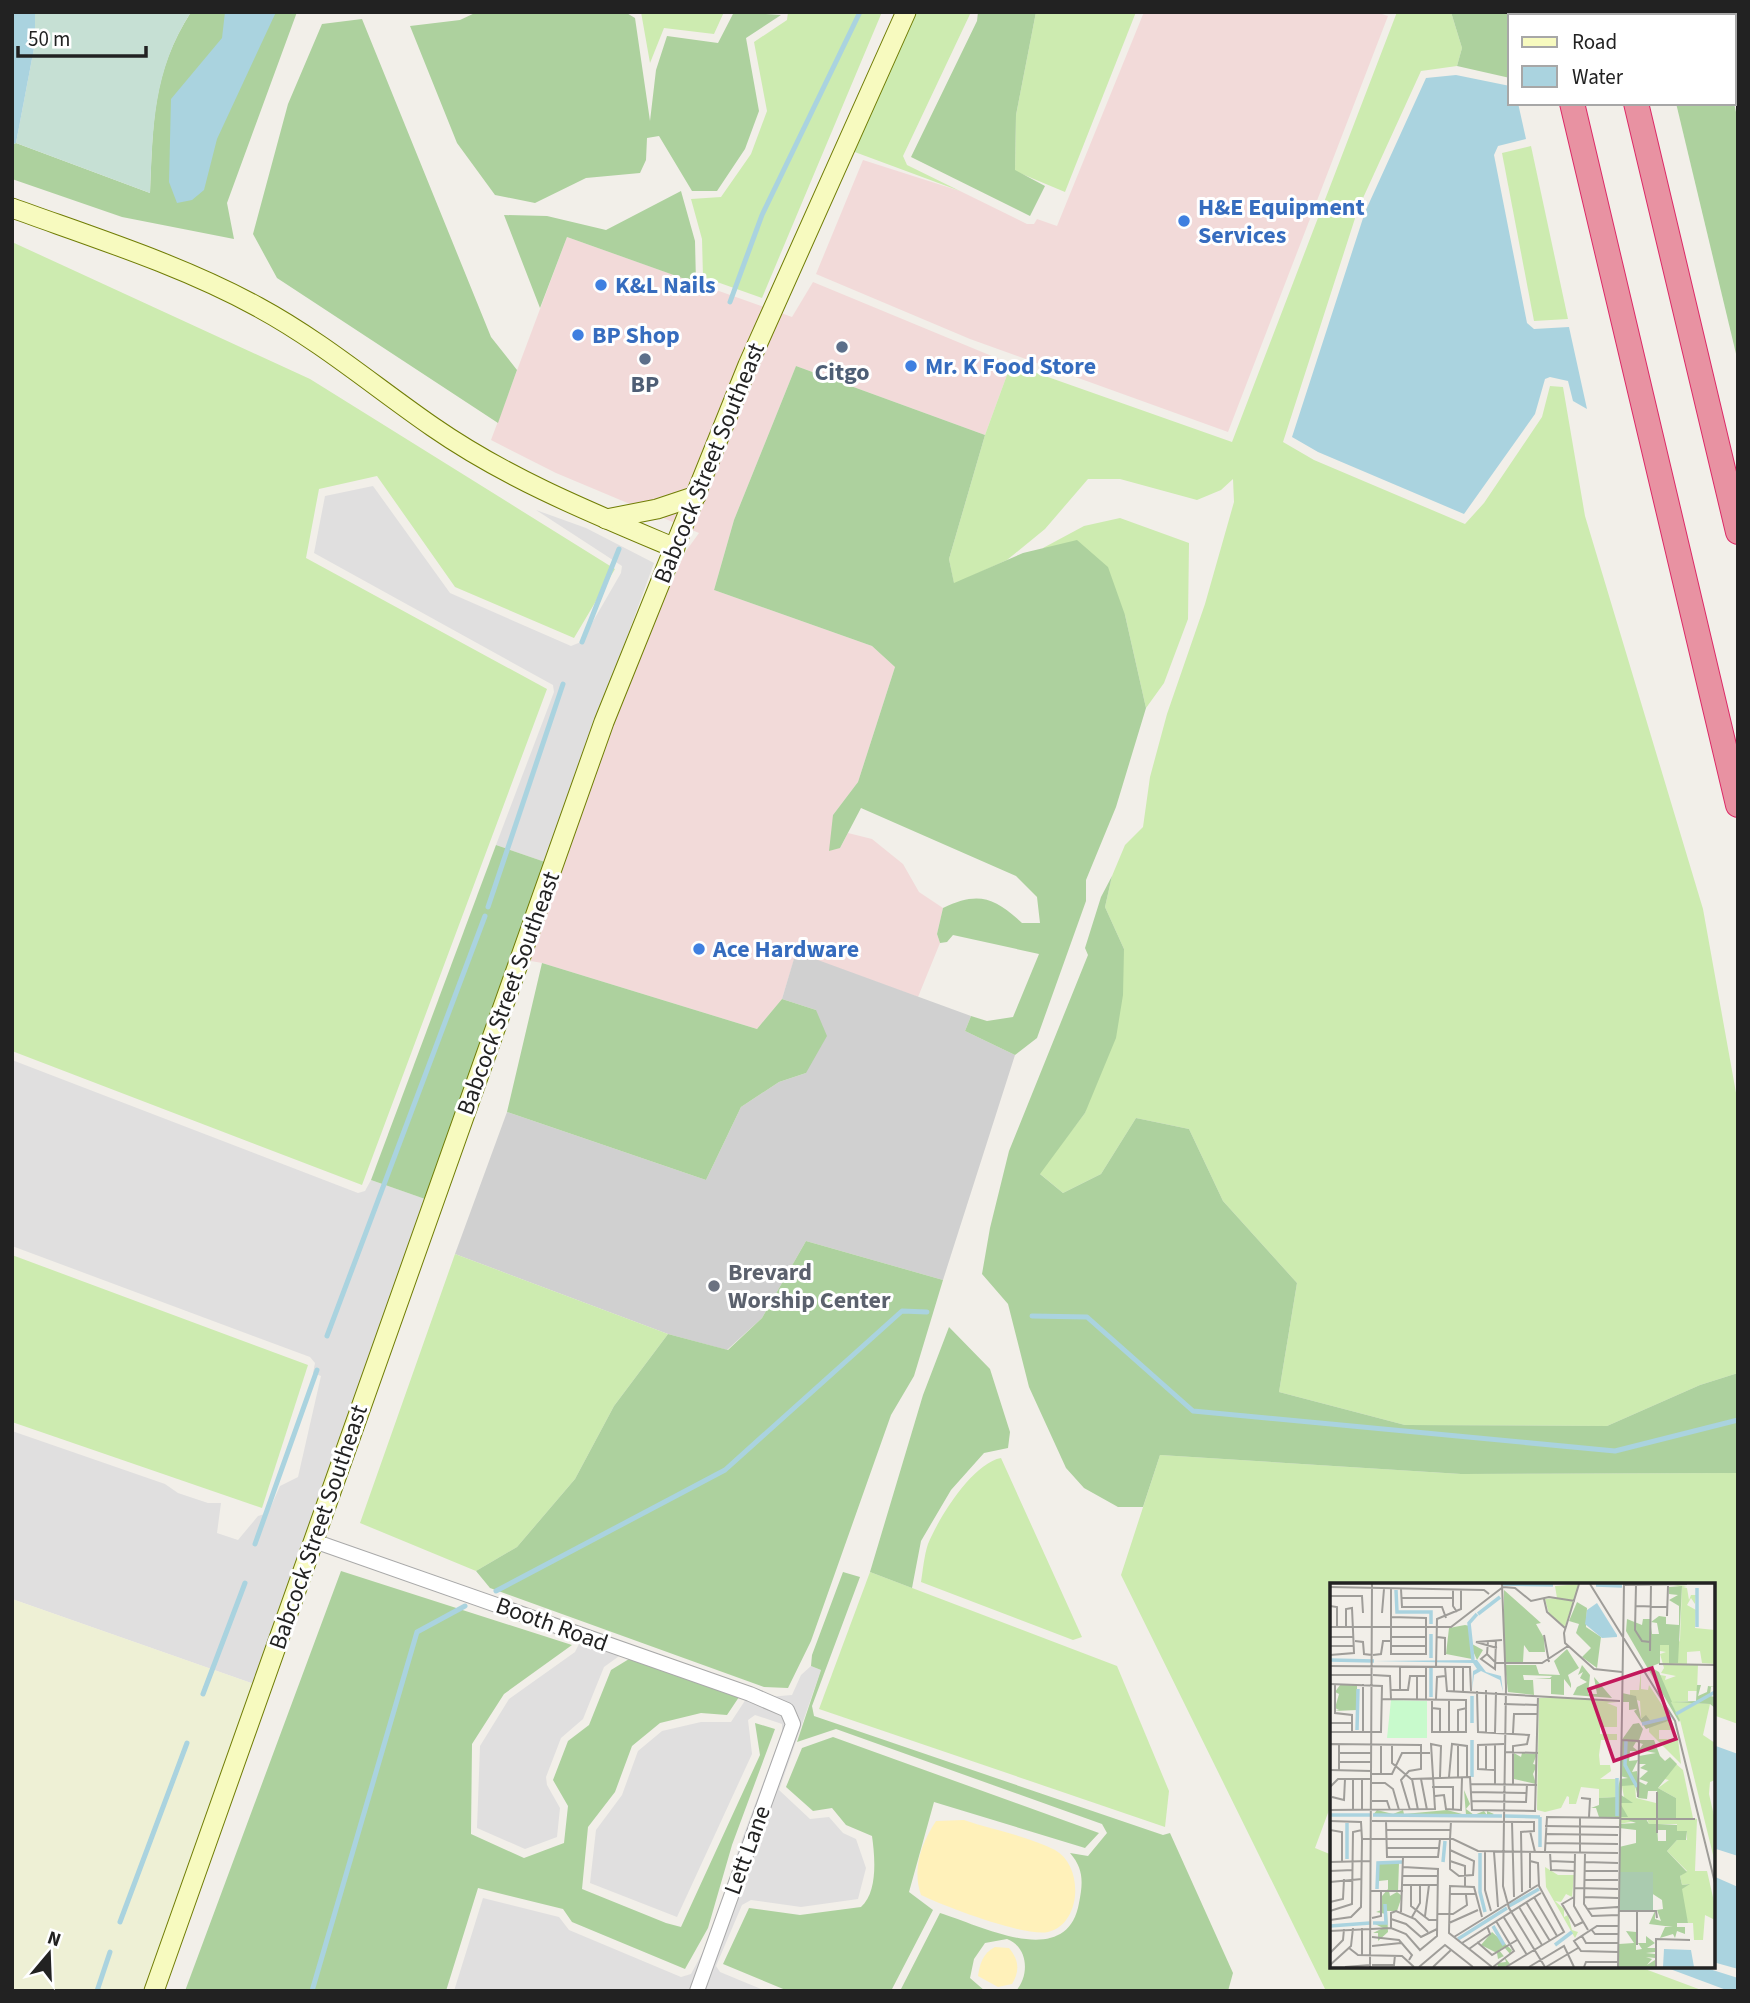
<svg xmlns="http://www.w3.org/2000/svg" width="1750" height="2003" font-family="'Source Sans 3',sans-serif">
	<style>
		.residential { fill: #e0dfdf }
		.commercial { fill: #f2dad9 }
		.religious { fill: #d0d0d0 }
		.farmland { fill: #eef0d5 }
		.grass { fill: #cdebb0 }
		.forest { fill: #add19e }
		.wetland { fill: #c6e0d4 }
		.sand { fill: #fff1ba }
		.water { fill: #aad3df }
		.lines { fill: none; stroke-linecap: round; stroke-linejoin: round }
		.stream { stroke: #aad3df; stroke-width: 5 }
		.street-casing { stroke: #a9a9a9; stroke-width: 16 }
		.secondary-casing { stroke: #707d05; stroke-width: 21 }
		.highway-casing { stroke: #dc2a67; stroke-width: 26 }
		.street { stroke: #fff; stroke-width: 14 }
		.secondary { stroke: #f7fabf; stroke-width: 19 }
		.highway { stroke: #e892a2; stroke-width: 24 }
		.shop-dot { fill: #3f7fe0; stroke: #fff; stroke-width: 2.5 }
		.service-dot { fill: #5c6f8a; stroke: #fff; stroke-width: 2.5 }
		.worship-dot { fill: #6b7280; stroke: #fff; stroke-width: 2.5 }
		.labels { text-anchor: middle; stroke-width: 6; stroke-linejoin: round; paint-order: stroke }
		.shop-label { font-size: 24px; font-weight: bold; fill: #366cbe; stroke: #fff; text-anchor: start }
		.service-label { font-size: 24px; font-weight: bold; fill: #4e5e75; stroke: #fff }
		.street-label { font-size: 24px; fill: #222; stroke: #fff }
		.worship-label { font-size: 24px; font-weight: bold; fill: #5b616d; stroke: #fff; text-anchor: start }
		.inset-river { fill: none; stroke: #aad3df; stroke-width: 3.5 }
		.inset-road { fill: none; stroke: #9f9d99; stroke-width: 2 }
		.view { fill: #c2185b; fill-opacity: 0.15; stroke: #c2185b; stroke-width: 3.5 }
		.inset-edge { fill: none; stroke: #222; stroke-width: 3.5 }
	</style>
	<rect width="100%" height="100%" fill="#f2efe9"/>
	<g class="residential">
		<polygon points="373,486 450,593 571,646 581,642 621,573 622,566 536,510 586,528 654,563 545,862 496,845 554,692 553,685 314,553 325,496"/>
		<polygon points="12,1060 358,1193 365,1191 371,1180 425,1199 254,1684 12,1599 12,1431 165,1484 178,1493 208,1503 221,1503 217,1533 238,1540 258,1516 268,1513 280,1486 298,1477 321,1376 313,1373 315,1363 310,1357 12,1246"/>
		<polygon points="579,1644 622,1654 604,1667 583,1719 561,1738 546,1777 547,1785 560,1808 557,1837 525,1849 477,1828 480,1746 509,1699 575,1652"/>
		<polygon points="811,1666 821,1670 779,1790 810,1819 829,1817 843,1833 856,1839 866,1868 858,1899 801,1907 751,1900 742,1905 716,1966 720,1972 766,1991 454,1991 483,1898 559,1917 569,1930 681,1977 691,1974 715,1930 739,1847 782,1732 782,1724 755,1715 748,1720 752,1754 677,1917 590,1883 596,1830 622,1795 638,1751 662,1731 701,1722 731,1722 746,1699 792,1695 801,1675"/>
	</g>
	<g class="commercial">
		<polygon points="1144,12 1376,12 1388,16 1228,432 970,339 816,274 863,160 960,191 1027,224 1034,224 1037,219 1057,226"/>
		<polygon points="567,237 792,317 813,282 1011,364 985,435 796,366 734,520 714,590 872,646 895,667 858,782 833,815 840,848 848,833 872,839 903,864 919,892 943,908 937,934 940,943 918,997 796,953 782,999 757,1029 542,963 520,959 643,645 686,551 699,533 556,473 491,440"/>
	</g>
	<polygon class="religious" points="796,952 971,1016 965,1031 1015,1055 943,1280 806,1241 762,1318 727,1350 668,1334 455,1254 507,1112 706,1180 741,1107 779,1082 806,1073 816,1010 782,999"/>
	<polygon class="farmland" points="12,1599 254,1684 144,1991 12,1991"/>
	<g class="grass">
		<polygon points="641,12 724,12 714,34 664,28 650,63"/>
		<polygon points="788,12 882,12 762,298 703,277 702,239 691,199 721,197 751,154 767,111 754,42 787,20"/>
		<polygon points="916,12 971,12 903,156 907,165 960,191 852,151"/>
		<polygon points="1036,12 1136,12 1065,192 1015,171 1016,115"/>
		<polygon points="1397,12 1451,12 1462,48 1457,66 1421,71 1358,209 1283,442 1314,460 1465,524 1484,503 1542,417 1550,386 1563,387 1585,516 1703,909 1738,1104 1738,1373 1700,1385 1607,1426 1405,1425 1279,1392 1297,1283 1223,1201 1189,1129 1136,1118 1101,1174 1063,1193 1039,1173 1085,1113 1124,949 1105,907 1112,876 1125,845 1143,827 1150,777 1167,714 1205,604 1234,502 1233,479 1221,490 1197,500 1120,479 1088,479 1045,529 1007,560 954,584 949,559 985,435 1011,364 1232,442"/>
		<polygon points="1531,146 1568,319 1534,321 1502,153"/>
		<polygon points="12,242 310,379 615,569 574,638 455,587 377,476 319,489 306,558 547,689 362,1185 12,1051"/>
		<polygon points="1120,518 1189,543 1188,619 1164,683 1146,708 1125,615 1043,548 1084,526"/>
		<polygon points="455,1254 668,1334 614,1406 575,1479 517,1547 476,1571 360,1523"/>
		<polygon points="12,1255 308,1365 262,1508 12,1422"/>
		<polygon points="1160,1455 1461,1474 1738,1473 1738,1724 1713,1715 1713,1585 1332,1585 1332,1802 1315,1848 1332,1855 1332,1966 1637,1966 1704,1991 1326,1991 1121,1575"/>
		<path d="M1001,1458L1082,1637L1073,1640L921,1582C923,1570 924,1556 928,1544C939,1517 973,1463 1001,1458Z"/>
		<polygon points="870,1572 1117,1666 1169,1791 1165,1827 819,1709"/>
	</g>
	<g class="forest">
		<path d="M191,12H297L227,203L234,239L122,217L12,179V145L16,143L150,193C153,125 152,72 191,12Z"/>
		<polygon points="477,12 625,12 635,18 650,121 656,70 667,36 718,43 734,12 781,15 746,38 759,111 745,149 717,191 692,191 659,136 647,138 646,160 640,173 586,178 535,203 495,195 457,143 410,26 460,20"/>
		<polygon points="978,12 1036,12 1016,115 1015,170 1045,186 1030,216 911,157 977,21"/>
		<polygon points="1451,12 1514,12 1515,16 1510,16 1510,78 1457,66 1462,48"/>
		<polygon points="362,19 491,337 517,370 498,423 277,278 253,234 288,104 322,24"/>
		<polygon points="1676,103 1734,103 1738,121 1738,362"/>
		<polygon points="681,191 695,241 696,283 567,237 540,308 504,215 547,216 606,230"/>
		<path d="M796,366L985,435L949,559L954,583L1023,553L1077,540L1108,567L1125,615L1146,708L1116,807L1086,880V901L1037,1038L1015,1055L965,1031L971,1016L987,1021L1013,1017L1039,954L953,935L947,942L940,943L937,934L943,908C978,891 994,897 1022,923H1040L1037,897L1016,876L861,808L840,848L829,851L833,815L858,782L895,667L872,646L714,590L734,520Z"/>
		<polygon points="496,845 545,862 425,1199 371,1180"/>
		<polygon points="1112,876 1105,907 1124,949 1123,995 1116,1038 1085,1113 1040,1174 1063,1193 1101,1174 1136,1118 1189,1129 1223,1201 1297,1283 1279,1392 1405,1425 1607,1426 1700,1385 1738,1373 1738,1473 1461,1474 1160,1455 1143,1507 1118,1507 1084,1488 1066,1468 1029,1387 1008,1304 982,1274 990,1228 1009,1151 1088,955 1085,948 1101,897"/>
		<polygon points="542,963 757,1029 782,999 816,1010 827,1036 806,1073 779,1082 741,1107 706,1180 507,1112"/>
		<polygon points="806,1241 943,1280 914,1376 891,1415 811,1641 788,1688 764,1687 490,1588 476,1571 517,1547 575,1479 614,1406 668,1334 728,1350 762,1318"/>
		<polygon points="949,1327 990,1369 1010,1432 1008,1448 984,1453 951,1490 921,1541 912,1588 870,1572 923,1395"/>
		<polygon points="341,1571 572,1645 504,1694 472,1744 471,1834 524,1858 564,1843 568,1806 553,1780 568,1741 589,1725 611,1670 629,1659 739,1697 727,1715 701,1713 660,1723 632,1746 615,1792 588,1827 582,1889 666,1923 681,1927 760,1755 755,1723 775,1729 732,1845 708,1928 685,1969 572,1922 563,1909 478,1888 446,1991 185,1991"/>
		<path d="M843,1572L860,1577L812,1706L814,1716L1163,1835L1170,1833L1233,1973L1228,1991H1016C1030,1975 1028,1947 1007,1939L985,1943L974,1959L970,1978L985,1991H900L940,1913C982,1926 1067,1971 1079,1903C1083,1883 1084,1869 1070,1853L1088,1856L1107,1833L1102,1824L836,1729L797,1742L821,1670L811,1666L812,1655Z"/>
		<path d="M833,1737L1099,1833L1085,1848L934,1802L909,1892L933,1910L891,1991H788L723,1964L749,1908L800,1915L861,1907C878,1892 875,1857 872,1836L846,1825L832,1808L813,1811L786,1787L802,1748Z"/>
	</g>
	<path class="wetland" d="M35,12H191C153,71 153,126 150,193L16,143L35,43Z"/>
	<g class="sand">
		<path d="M964,1820C993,1830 1028,1836 1055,1850C1084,1866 1082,1924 1048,1932C1024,1937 944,1906 921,1895C912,1869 921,1844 936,1821Z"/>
		<path d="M995,1947L1009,1948C1019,1960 1020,1971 1012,1984L998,1987L978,1976C980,1963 983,1953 995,1947Z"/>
	</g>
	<g class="water">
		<polygon points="12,12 35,12 35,43 16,143 12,145"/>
		<polygon points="225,12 276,12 217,139 204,190 192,200 177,203 169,182 171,99 222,38"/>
		<polygon points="1456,75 1510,86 1510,103 1518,103 1526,139 1498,146 1494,155 1527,323 1534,329 1569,327 1587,409 1573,401 1568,381 1550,377 1545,379 1535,414 1464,514 1318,452 1292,437 1365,212 1426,78"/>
		<polygon points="1713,1745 1738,1754 1738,1856 1713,1848"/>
		<polygon points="1713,1876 1738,1887 1738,1969 1713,1962"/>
		<polygon points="1662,1966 1700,1966 1738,1978 1738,1991 1729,1991"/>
	</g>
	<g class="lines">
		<g class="stream">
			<polyline points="730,302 762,215 860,12"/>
			<polyline points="582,642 619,549"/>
			<polyline points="488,907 563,684"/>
			<polyline points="1032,1316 1087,1317 1193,1411 1615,1451 1738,1420"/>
			<polyline points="327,1336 485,916"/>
			<polyline points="255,1544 317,1370"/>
			<polyline points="496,1591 725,1470 902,1311 927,1312"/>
			<polyline points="203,1694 245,1583"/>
			<polyline points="120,1922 187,1743"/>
			<polyline points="97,1991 110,1952"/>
			<polyline points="312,1991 417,1632 465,1606"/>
		</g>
		<g class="street-casing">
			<polyline id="street" points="314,1541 750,1694 787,1710 793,1724 697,1991"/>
		</g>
		<g class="secondary-casing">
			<g id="secondary">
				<path d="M12,208C95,238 181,265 258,307C321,341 375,387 433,427C508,479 592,513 675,548"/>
				<polyline points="606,519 657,509 696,496"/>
				<polyline points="154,1991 604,722 748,365 906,12"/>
			</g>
		</g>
		<g class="highway-casing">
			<g id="highway">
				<polyline points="1550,12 1551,16"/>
				<polyline points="1615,12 1616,16"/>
				<polyline points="1572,103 1738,805"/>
				<polyline points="1636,103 1738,532"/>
			</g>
		</g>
		<use href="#street" class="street"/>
		<use href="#secondary" class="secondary"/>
		<use href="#highway" class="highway"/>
	</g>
	<g class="shop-dot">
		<circle cx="1184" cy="221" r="7"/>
		<circle cx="601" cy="285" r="7"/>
		<circle cx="578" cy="335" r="7"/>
		<circle cx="911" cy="366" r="7"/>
		<circle cx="699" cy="949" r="7"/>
	</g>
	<g class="service-dot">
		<circle cx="842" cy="347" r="7"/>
		<circle cx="645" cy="359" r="7"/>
	</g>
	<circle class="worship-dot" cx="714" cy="1286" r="7"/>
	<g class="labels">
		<g class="shop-label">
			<text x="1198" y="215">H&amp;E Equipment<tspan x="1198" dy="28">Services</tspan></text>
			<text x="615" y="293">K&amp;L Nails</text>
			<text x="592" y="343">BP Shop</text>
			<text x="925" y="374">Mr. K Food Store</text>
			<text x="713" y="957">Ace Hardware</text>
		</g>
		<g class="service-label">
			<text x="842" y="380">Citgo</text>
			<text x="645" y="392">BP</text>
		</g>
		<g class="street-label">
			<text transform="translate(709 463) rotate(-68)" y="8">Babcock Street Southeast</text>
			<text transform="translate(508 993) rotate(-70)" y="8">Babcock Street Southeast</text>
			<text transform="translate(318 1527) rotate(-71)" y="8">Babcock Street Southeast</text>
			<text transform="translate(552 1624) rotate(20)" y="8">Booth Road</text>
			<text transform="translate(747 1850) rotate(-70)" y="8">Lett Lane</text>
		</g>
		<g class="worship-label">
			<text x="728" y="1280">Brevard<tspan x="728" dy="28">Worship Center</tspan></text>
		</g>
	</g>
	<g transform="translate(1330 1583)">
		<rect width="385" height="385" fill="#f2efe9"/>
		<path d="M249,1L235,44L219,31L215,16L227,15L225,3ZM339,1L357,3L353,4L357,5L359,17L361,12H366L365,21L361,15L357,22L366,27L365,45L385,47V81L372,80L370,68L357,69V81H368L367,108H358V118L346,119L380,121L373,152L385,160V197L380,199L379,211L385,237V280L350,137L330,98V92L336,93L335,97L346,93L331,90L334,85L330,71L336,69L330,68V62H339V80L350,57L352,4ZM311,88V106L318,107L319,102L339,133L334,137L322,140L311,135L310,118L300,115V107H309ZM232,114L288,119L277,120L287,124V144H270V151H287V157H271L269,172L270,182H280L281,188L270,196H287L289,205L286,214L269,215V206L251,204L246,221H239V214L237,213L231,225L215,229L207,227L209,115ZM341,137L345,147H329V156H348L351,181L319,149V144ZM346,181L353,187L363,235L367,236L365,288H377L385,323V337L375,332L373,357H364L363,340H358L355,329L351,306L359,301L352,302L350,293L357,288L337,268L347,257H357V248H347V241H319L317,236L289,241L290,220H295L292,203L297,201L305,202L306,215L326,220L346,235V215L328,205L339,197L334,196ZM215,284L228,292H244L242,314L236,311L231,319L225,318L234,326V334L238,332L242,347L248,349L245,355L216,304Z" fill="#cdebb0"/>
		<path d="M352,3L348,80H339V62H330V80L320,84L329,89L342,119L366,118L367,102H371L368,113L377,109L378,103L385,104H381L380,113L385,114V125L380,121L341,119L350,137L349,139L296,48L297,36L312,42L313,36H320L322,51H329L327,40L321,39L329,33L336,34V41L349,42V23L339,17L348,12L339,11V4ZM174,7L211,40L206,41L214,55L215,69H199L194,62L193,79H174ZM247,19L257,25L256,44L271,54L267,85L252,74L261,65L246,50L249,41L239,38ZM135,42L140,43L142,61L153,67L147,77L143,68L142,76L116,71L119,45ZM237,66L249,85L238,92L241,101V105L234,96V112L221,111V96H204L220,95L222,93L193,92L194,97H203L204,112L178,109L175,82H206L209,91L230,92L224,78ZM252,82L260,92L258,111H267L264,94L282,115L243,112L247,104L257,99L250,95L253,89L248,92ZM10,102H27V127L5,128L9,127L5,125L9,111L5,109ZM292,110L306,113L311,136L316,132L322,140L339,133L341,137L316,146L304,128L307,126L299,127V119H292ZM309,140L313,146L309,157H324L330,173L335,178L340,174L347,181L328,205L346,215V235L316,236L319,241H327L328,258H336V247H328V241L347,242V248H357L356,257H347L337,268L357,289L350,293L352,302L360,301L352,306L358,340H347V344H355V351L347,348L345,355L343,351L330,355L335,344H343L319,341L325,328V336L331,338L327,327L333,326L332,317L289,289V264L306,260V247L289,245V241L306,240L298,237L326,235L327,208H318L317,216L308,215L305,202L292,203L291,212L303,220H290L298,234H269L266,225H261L269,222V215L286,214L290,196L298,195L290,193L291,158L303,141ZM306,159L313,161L309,167L326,170L309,173V181H316L310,185L318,188L309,196L318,199L316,202L308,198L307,188L302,189L308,177L299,178L300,168H308L303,164ZM184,170L191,174L192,170L207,171L203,181L207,182L203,191L206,201L184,196ZM134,207L140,221L136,226L144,232L154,228L157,232V228L164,231L161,233L43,232L47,227L63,231L73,227L74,231L117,227L136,232ZM69,280L68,308H59L60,313L67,309L72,313L67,328H57L58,349L48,358V350H43L53,345L43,340H57L56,331L46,329L51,327L52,313L58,306V297L49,298L48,281ZM296,348L306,349V367L312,366L308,360H316V353L325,360L317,365H325V369L316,370L325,371V375L316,374L322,376L317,382L325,377V384H289V361L304,360ZM162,349L182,367L180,371L174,364L169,367L180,381L175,384H168L167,380L176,379L174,373L168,376L167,370L151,362Z" fill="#add19e" fill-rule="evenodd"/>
		<path d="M289,289H323V327H289Z" fill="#aacbaf"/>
		<path d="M61,117L97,118V155H57Z" fill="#c8facc"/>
		<path d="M267,20L287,52V54L272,55L255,41L257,27ZM147,77L156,89L171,93L173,109L170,97L151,88L144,92L142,107L143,88L147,86L143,80L44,78ZM334,366L361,367L364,384H333Z" fill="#aad3df"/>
		<path class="inset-river" d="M173,1L223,2M266,2L292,3M66,7L67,29H101V41M148,31L170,14M367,44V5M101,75V51M0,77L44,78M143,77L139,40L147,31M101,114V85M346,131L385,109M142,140V113M312,141L341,134M27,147L28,106M142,157V194M296,158L295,182L307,204M0,232H40M43,232L172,233M175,233L210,234M287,233V195M210,234V264M17,240V276M150,270V309L155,329M113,279L115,258M47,306L48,280L72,279M179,323L209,306M43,340H56L55,321M0,343L40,340M163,343L174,362M128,356L177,325M225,362L242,349"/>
		<path class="inset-road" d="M172,1L176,104L173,303L179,325L215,384M249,1L234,50L235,60L264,86L292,89M260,1L345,138L385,300M294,2L357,1M306,2L305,47L312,58L320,59M0,4L154,7L159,11M71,6L72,24H112L116,35M123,7V23L127,29M0,13H32L33,30M71,15H123M214,16L217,29L235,45M0,23L7,24V44M306,23L337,24M52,30L54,6M337,33L338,3M61,34L96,35V71H61V6M0,44H121L173,4L185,5L201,18L219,14L245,18M214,52L219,79M0,54H24M61,54H96M107,54L115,55V72M25,58L33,59L34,71L42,72M158,58L157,71L151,76L165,86L166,57M0,63H24M61,63H96M167,65L146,59L172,57M320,68L321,1M157,71L166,80H212L238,63M0,72L24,70L22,25L16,26V44M43,72L51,71L53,58H61M329,81L385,82M0,83L140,84L141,108M106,84L107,36L131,26V7M115,84L117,108L290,118M0,92H42M43,92L60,93L61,116M0,101L52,103L51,149H0M5,101V130L22,132V149M61,107H78L80,93H96M70,107V84M124,108V84M133,108V84M147,108L148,149L199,152L197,161L183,163V201M52,116L136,117V149H102V116M87,116V93M96,116V84M106,116L107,94L115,93M174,121L208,122M102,125L110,126V149M0,140H22M33,148V101M119,149V117M128,149V127L137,125M156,150V107M165,150L166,109M183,150L184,131H208M292,157L309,158L308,214M62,161V180L81,196L140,194L142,227L205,228L208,113M175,169L208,170M0,170V161L91,162V186L79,188L71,197L80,227M9,170H41M9,179H41M0,187L41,188M9,187V161M156,187V161M165,187L148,186V162L174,161M41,191H62L72,170H100M51,191V162M119,194L122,161L137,163V194M128,194V161M82,196L88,227M91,196L97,227M42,200H55L63,206L69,227M141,201L207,202M165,201V161M0,204L8,196H40M102,204H123V227M141,209L197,210M327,209V250M105,213L114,212L116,226L131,227L132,195M2,214L14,217L15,196M251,215L260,216L259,234M42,218H57L60,227M141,218L196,219L197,201M23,226V196M0,227L105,226L101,161L111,163L110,194M32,227V197M0,238L31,239L32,256L31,324L21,334L0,337M42,238L204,239V248L191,249L192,309M56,238L57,274H108L110,256M182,239L184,314M215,243L289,244M0,247L12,249V278M56,247H120M200,248L205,269M215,251L288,252M32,256H123L148,268L288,270M215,260L288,261M56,265H110M120,267L144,278L143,292L129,293L120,286V256L121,238M155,268V307L161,328M215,268L217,234L365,236M164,269L168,324M200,269V305M220,269L221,287L244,288M245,270L244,323L258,347M250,270V234M255,270L254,321L262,333L288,332M120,278L135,283V303M220,278L244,279M0,279L40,278M255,279L288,280M0,288L23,287M255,288H288M73,293H108M254,297H288M0,299L32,296M73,302H108M81,302V323L99,337H107M245,305L288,306M41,308H73M120,311H145M204,314L227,353M244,314L232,321L245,343L253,339M254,314L288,315M0,319L13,316L14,296M196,319L220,358M189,324L212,362M257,326L288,324M0,328L22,321L23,249L32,247M288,328H326L327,335M71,329L73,274M107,331H123L137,322L136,312M95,333L99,302M173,333L197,372M82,334L90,320V302M152,334L144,304L120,303L119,350L162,384M42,335L51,333V308M61,336L76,341L91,354L107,346M119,340L148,327M61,345V330L66,328L85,336L98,349M261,346L265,351H288M0,348L61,345L76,351L90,367L107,353L108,286L73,284M252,353L256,360H288M42,354L69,357L82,372L79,377M124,354L208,302M147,359L162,372L187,357M132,360L211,310M307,362V328M42,363L71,360M19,365L28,372L72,373L84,384M139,366L160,351L157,343M288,369L251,368L244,358L267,343H288M0,370L13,357L14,346M32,372V345M0,382L21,363L23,345M42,382H64L65,372M15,384L40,382M40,384L42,1M89,384L115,362L143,384M103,384L121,367M163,384L184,368L166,338M176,384L234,349L209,303L208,280L200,278M199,384L234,363L244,384M216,384L248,365M254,384L256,379H288M288,384L294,1M326,384V356L360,357"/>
		<path class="view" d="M322,85L346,156L284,178L259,106Z"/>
		<rect width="385" height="385" class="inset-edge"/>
	</g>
	<rect width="1750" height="2003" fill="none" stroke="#222222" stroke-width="28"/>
	<rect x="1508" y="14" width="228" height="91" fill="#ffffff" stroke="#a7a7a7" stroke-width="2"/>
	<rect x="1522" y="37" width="35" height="10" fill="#f7fabf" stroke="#a7a7a7" stroke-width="2"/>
	<text x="1572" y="49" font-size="21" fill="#222222">Road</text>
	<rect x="1522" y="66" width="35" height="21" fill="#aad3df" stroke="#a7a7a7" stroke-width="2"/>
	<text x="1572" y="84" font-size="21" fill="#222222">Water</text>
	<g transform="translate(49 1954) rotate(19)" stroke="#ffffff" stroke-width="5" paint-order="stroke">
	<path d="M0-5L12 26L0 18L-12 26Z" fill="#222222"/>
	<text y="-10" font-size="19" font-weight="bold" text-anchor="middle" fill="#222222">N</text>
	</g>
	<path d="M18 46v10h128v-10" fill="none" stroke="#222222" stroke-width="3.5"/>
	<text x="28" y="46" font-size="21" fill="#222222" stroke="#ffffff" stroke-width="5" paint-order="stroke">50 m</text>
</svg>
